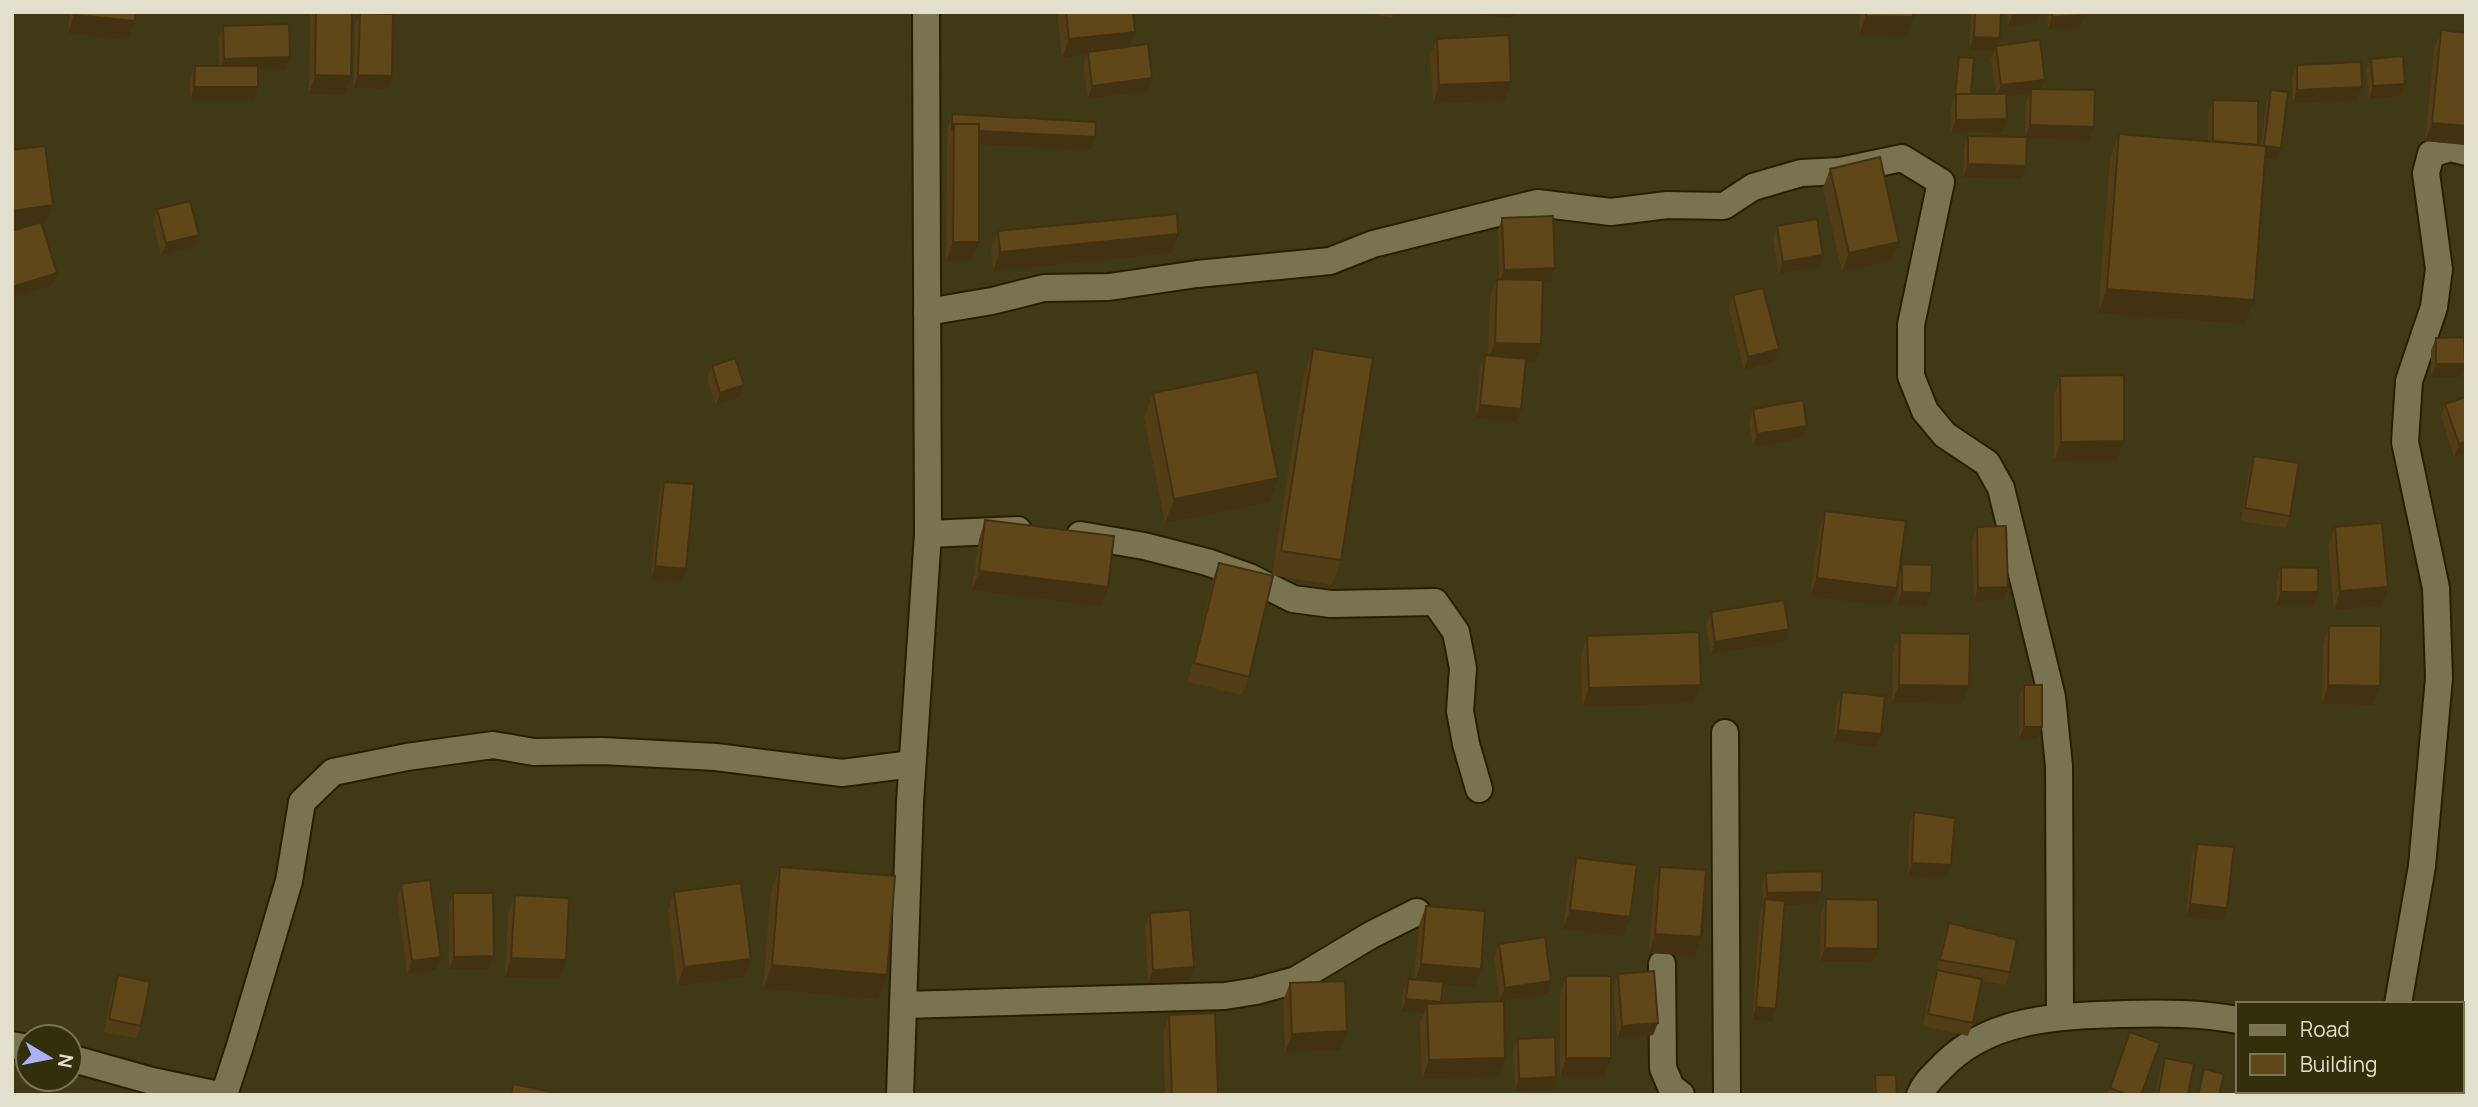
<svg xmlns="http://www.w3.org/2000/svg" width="2478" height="1107" font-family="Manrope,sans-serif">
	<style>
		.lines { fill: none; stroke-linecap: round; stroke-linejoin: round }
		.minor-casing { stroke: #262000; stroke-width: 30 }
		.minor { stroke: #79734f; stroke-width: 26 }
		.wall { fill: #523d16 }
		.shaded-wall { fill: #423212 }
		.building { fill: #5f471a; stroke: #423212; stroke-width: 2 }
	</style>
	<rect width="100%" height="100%" fill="#3f3916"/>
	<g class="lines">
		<g class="minor-casing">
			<g id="minor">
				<polyline points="927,312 992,301 1044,288 1109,287 1197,274 1330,261 1373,244 1537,203 1611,212 1667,205 1724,206 1753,187 1801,173 1840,171 1902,158 1941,182 1911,325 1911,376 1925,411 1945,435 1987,463 2001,488 2052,697 2059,766 2060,1016"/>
				<polyline points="928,534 1018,530"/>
				<polyline points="1080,535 1144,546 1207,562 1249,577 1293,599 1331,604 1435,602 1456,632 1463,668 1460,711 1466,744 1479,789"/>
				<polyline points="1725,733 1727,1095"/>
				<polyline points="1662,964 1663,1068 1671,1087 1681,1095"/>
				<polyline points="2398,1004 2422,866 2439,678 2436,588 2405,442 2409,381 2434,307 2439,269 2426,173 2431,154 2450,148 2466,152"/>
				<polyline points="903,1005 1225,996 1256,991 1296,980 1371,935 1417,912"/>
				<polyline points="12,1045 28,1048"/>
				<polyline points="70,1058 152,1081 219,1095"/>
				<polyline points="2462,1060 2466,1060"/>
				<polyline points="224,1095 240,1046 289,881 302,802 333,772 407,757 493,745 534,752 602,751 716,757 842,773 912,764"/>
				<polyline points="900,1095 910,802 928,534 926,12"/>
				<path d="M1920,1095C1924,1084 1932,1077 1940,1069C1988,1017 2059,1016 2125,1014C2164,1013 2200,1013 2238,1020"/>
				<polyline points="2387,1095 2387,1091"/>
			</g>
		</g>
		<use href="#minor" class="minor"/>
	</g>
	<g class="wall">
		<polygon points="70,12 136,12 135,21 128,40 68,33"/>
		<polygon points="310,12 352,12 351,76 344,95 309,94"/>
		<polygon points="1057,12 1133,12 1135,32 1129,47 1148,91 1088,99 1083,65 1087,55 1062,58"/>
		<polygon points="1361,12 1394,12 1392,18"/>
		<polygon points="1860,12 1913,12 1907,36 1859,35"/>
		<polygon points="1973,12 2001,12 2000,38 1997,46 2045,80 2042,89 2089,140 2027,138 2026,166 2022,179 1963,177 1964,149 1968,136 2025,137 2026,101 2029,94 2006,97 2002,132 1951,133 1951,107 1953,102 1957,63 1959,57 1971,94 1996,94 1991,59 1994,51 1969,50 1971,17"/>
		<polygon points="2007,12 2040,12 2036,23 2008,26"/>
		<polygon points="2047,12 2085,12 2080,27 2048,29"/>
		<polygon points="360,13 387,89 353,88 355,25"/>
		<polygon points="223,26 286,69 258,70 258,87 254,100 190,100 190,79 195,66 219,66 218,39"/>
		<polygon points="2441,30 2466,33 2466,145 2425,141 2434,49"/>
		<polygon points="1437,39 1505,100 1433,104 1430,57"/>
		<polygon points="2371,59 2400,96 2369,99 2366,71"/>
		<polygon points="2297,65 2362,87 2357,100 2293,103 2292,77"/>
		<polygon points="2271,90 2276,160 2265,159 2245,324 2098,313 2110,159 2119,134 2208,141 2208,113 2213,100 2258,145 2261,145 2266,103"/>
		<polygon points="952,114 1091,150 979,144 979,242 972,260 946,261 947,143 948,127"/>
		<polygon points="1830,169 1892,260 1842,272 1823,188"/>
		<polygon points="157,209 199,235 194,247 161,256 153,222"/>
		<polygon points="1502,218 1555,268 1550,281 1543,281 1541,344 1535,363 1526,363 1521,409 1516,422 1475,418 1480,368 1485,355 1488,355 1490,297 1497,279 1499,279 1498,231"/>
		<polygon points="1777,226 1823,255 1818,267 1779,274 1773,238"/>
		<polygon points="998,231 1178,234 1172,253 993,271 991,250"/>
		<polygon points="1733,295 1779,349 1774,362 1744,370 1729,308"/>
		<polygon points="2436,338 2465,364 2460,377 2431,377 2431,350"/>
		<polygon points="1313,349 1341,560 1332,585 1272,575 1304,373"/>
		<polygon points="712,366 739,398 716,405 707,379"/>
		<polygon points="2060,376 2124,441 2117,460 2054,461 2054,395"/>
		<polygon points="1153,393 1269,502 1165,523 1144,417"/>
		<polygon points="2445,404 2466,453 2454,457 2441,416"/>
		<polygon points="1753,409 1807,426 1802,438 1753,447 1749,422"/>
		<polygon points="2254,456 2290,516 2286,528 2241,521 2249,469"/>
		<polygon points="664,482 681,582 651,579 659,494"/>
		<polygon points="1825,511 1899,573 1902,564 1926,606 1897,605 1898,584 1890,607 1810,596 1819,530"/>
		<polygon points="985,520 1101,606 972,590 979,539"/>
		<polygon points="1977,527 2003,600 1974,601 1972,540"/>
		<polygon points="2335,527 2382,606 2334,610 2328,546"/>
		<polygon points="1219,563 1249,677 1242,695 1188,682 1212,582"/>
		<polygon points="2281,567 2318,592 2314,605 2276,605 2277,580"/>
		<polygon points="1711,612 1785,642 1711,654 1706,625"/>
		<polygon points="2329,626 2373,705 2322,704 2323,644"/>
		<polygon points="1900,633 1962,704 1892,703 1893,652"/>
		<polygon points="1587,636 1701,685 1694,703 1582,707 1581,655"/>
		<polygon points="2024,685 2042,727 2038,739 2019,739 2019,697"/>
		<polygon points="1842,692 1876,747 1833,742 1837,704"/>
		<polygon points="1914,812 1946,878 1908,876 1909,825"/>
		<polygon points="2197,844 2223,921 2186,917 2192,856"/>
		<polygon points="1576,858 1623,936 1563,929 1570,876"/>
		<polygon points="780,867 878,999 763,989 771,891"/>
		<polygon points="1660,867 1695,956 1649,953 1654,885"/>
		<polygon points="1766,873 1817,904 1785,905 1776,1009 1772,1022 1752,1020 1760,912 1763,906 1762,885"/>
		<polygon points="401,884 436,970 407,974 397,897"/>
		<polygon points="674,892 744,977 677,986 668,911"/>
		<polygon points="453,893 494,956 489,969 449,969 449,906"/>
		<polygon points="515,895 559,979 505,977 508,914"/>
		<polygon points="1826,899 1873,962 1820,961 1821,912"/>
		<polygon points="1426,906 1474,987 1443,985 1441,1003 1498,1076 1422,1079 1420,1022 1424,1013 1401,1012 1403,992 1408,979 1414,980 1419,925"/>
		<polygon points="1150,913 1189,980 1148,983 1145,926"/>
		<polygon points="1949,923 2010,972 2006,985 1982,981 1973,1023 1968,1036 1923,1026 1932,982 1936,973 1944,935"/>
		<polygon points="1499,944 1547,994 1500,1001 1494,957"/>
		<polygon points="1618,974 1653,1035 1617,1038 1613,987"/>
		<polygon points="118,975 141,1026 136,1038 104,1032 113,988"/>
		<polygon points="1566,976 1604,1077 1560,1077 1560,995"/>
		<polygon points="1290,983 1340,1050 1285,1052 1283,1001"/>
		<polygon points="1169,1015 1218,1095 1165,1095 1163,1033"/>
		<polygon points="1518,1039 1552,1090 1515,1091 1513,1052"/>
		<polygon points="2125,1045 2141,1095 2107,1095"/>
		<polygon points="2165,1058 2188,1095 2156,1095 2160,1071"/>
		<polygon points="1875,1075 1897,1095 1874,1095 1873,1081"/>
	</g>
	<g class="shaded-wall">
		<polygon points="1461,12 1515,12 1513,18 1461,13"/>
		<polygon points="2023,12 2040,12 2036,23 2008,26 2013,13"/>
		<polygon points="74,15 135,21 128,40 68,33"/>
		<polygon points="2085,15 2080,27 2048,29 2052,17"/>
		<polygon points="1866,16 1913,17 1907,36 1859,35"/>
		<polygon points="1135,32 1128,50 1088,52 1087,55 1062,58 1069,39"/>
		<polygon points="1974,37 2000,38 1994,51 1969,50"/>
		<polygon points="290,57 286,69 219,71 224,59"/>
		<polygon points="315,75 351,76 344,95 309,94"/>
		<polygon points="358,75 392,76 387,89 353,88"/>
		<polygon points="1152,78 1148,91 1088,99 1092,86"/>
		<polygon points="2045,80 2040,92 2031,89 2029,94 1996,98 2001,85"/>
		<polygon points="1511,82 1505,100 1433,104 1439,85"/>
		<polygon points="2405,84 2400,96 2369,99 2373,86"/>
		<polygon points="194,87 258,87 254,100 190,100"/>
		<polygon points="2362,87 2357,100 2293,103 2297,90"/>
		<polygon points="2007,119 2002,132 1951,133 1956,120"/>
		<polygon points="2432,123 2466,126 2466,145 2425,141"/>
		<polygon points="2030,125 2094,127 2089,140 2025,138"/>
		<polygon points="954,130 1095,137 1091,150 954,143"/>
		<polygon points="2264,146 2281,148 2276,160 2259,158"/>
		<polygon points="1968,164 2026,166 2022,179 1963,177"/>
		<polygon points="53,205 46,223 12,228 12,211"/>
		<polygon points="1178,234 1172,253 993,271 1000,252"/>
		<polygon points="199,235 194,247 161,256 166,243"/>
		<polygon points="953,242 979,242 972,260 946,261"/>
		<polygon points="1899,242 1892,260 1842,272 1849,253"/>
		<polygon points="1823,255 1818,267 1779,274 1783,262"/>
		<polygon points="1555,268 1550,281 1499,283 1504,270"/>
		<polygon points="57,273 52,285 12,298 12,287"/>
		<polygon points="2107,289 2254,300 2245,324 2098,313"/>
		<polygon points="1495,343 1541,344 1535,363 1488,362"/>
		<polygon points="1779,349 1774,362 1744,370 1748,357"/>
		<polygon points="2436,364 2465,364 2460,377 2431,377"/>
		<polygon points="744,385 739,398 716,405 720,393"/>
		<polygon points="1480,405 1521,409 1516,422 1475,418"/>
		<polygon points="1807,426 1802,438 1753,447 1757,434"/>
		<polygon points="2124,441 2117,460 2054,461 2061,442"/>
		<polygon points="2466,442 2466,453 2454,457 2459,444"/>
		<polygon points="1278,478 1269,502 1165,523 1174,499"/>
		<polygon points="655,566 686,569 681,582 651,579"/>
		<polygon points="979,571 1108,587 1101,606 972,590"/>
		<polygon points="1817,578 1897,588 1890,607 1810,596"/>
		<polygon points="2008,587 2003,600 1974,601 1978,588"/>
		<polygon points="2388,587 2382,606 2334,610 2340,591"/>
		<polygon points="1902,592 1931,593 1926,606 1897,605"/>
		<polygon points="2281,592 2318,592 2314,605 2276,605"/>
		<polygon points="1789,629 1785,642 1711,654 1715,642"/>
		<polygon points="1701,685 1694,703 1582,707 1589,688"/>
		<polygon points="1899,685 1969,686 1962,704 1892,703"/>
		<polygon points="2328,685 2380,686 2373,705 2322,704"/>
		<polygon points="2024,727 2042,727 2038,739 2019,739"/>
		<polygon points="1838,730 1881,734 1876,747 1833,742"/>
		<polygon points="1912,863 1951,865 1946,878 1908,876"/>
		<polygon points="1822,892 1817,904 1764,906 1765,899 1762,906 1767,893"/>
		<polygon points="2190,904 2227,908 2223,921 2186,917"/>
		<polygon points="1570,910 1630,917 1623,936 1563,929"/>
		<polygon points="1655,934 1701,937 1695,956 1649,953"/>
		<polygon points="1825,948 1878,949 1873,962 1820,961"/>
		<polygon points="494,956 489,969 449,969 454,957"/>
		<polygon points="441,957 436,970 407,974 412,961"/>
		<polygon points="511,958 566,960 559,979 505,977"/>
		<polygon points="751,959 744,977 677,986 684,967"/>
		<polygon points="1421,964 1481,969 1474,987 1414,983"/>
		<polygon points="772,965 887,975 878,999 763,989"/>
		<polygon points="1194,967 1189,980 1148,983 1153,970"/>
		<polygon points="1551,981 1547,994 1500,1001 1505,988"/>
		<polygon points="1406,999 1441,1002 1437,1014 1427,1004 1424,1013 1401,1012"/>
		<polygon points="1756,1007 1776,1009 1772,1022 1752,1020"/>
		<polygon points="1658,1023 1653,1035 1617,1038 1622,1026"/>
		<polygon points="1347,1031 1340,1050 1285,1052 1292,1034"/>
		<polygon points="1505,1058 1498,1076 1422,1079 1429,1060"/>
		<polygon points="1566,1058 1611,1058 1604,1077 1560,1077"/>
		<polygon points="1556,1077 1552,1090 1515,1091 1519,1079"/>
	</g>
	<g class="building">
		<polygon points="75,12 136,12 135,21 74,15"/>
		<polygon points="316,12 352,12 351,76 315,75"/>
		<polygon points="1066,12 1133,12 1135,32 1069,39"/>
		<polygon points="1866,12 1913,12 1913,17 1866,16"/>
		<polygon points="1975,12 2001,12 2000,38 1974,37"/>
		<polygon points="2052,12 2085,12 2085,15 2052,17"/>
		<polygon points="360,13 393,14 392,76 358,75"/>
		<polygon points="289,24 290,57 224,59 223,26"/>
		<polygon points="2441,30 2466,33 2466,126 2432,123"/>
		<polygon points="1509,35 1511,82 1439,85 1437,39"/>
		<polygon points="2040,40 2045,80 2001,85 1996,46"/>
		<polygon points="1148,44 1152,78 1092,86 1088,52"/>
		<polygon points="2403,56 2405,84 2373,86 2371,59"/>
		<polygon points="1959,57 1974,58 1971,94 1956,94 1955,95"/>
		<polygon points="2361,62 2362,87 2297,90 2297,65"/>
		<polygon points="195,66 258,66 258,87 194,87"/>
		<polygon points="2031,89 2095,90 2094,127 2030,125"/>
		<polygon points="2271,90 2288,92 2281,148 2264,146"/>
		<polygon points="1956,94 2006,94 2007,119 1956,120"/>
		<polygon points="2213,100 2258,101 2258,145 2213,141"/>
		<polygon points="952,114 1096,122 1095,137 979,131 979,124 954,124 952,130"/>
		<polygon points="954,124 979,124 979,242 953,242"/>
		<polygon points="2119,134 2266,146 2254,300 2107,289"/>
		<polygon points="1968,136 2027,137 2026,166 1968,164"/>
		<polygon points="45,146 53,205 12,211 12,150"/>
		<polygon points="1880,157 1899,242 1849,253 1830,169"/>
		<polygon points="190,201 199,235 166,243 157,209"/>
		<polygon points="1177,214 1178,234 1000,252 998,231"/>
		<polygon points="1553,216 1555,268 1504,270 1502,218"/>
		<polygon points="1817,219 1823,255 1783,262 1777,226"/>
		<polygon points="41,222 57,273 12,287 12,231"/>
		<polygon points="1497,279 1543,280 1541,344 1495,343"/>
		<polygon points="1763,288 1779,349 1748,357 1733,295"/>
		<polygon points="2464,337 2465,364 2436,364 2436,338"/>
		<polygon points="1313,349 1373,358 1341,560 1281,551"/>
		<polygon points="1485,355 1526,359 1521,409 1480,405"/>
		<polygon points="735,358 744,385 720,393 712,366"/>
		<polygon points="1257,372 1278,478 1174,499 1153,393"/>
		<polygon points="2124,375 2124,441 2061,442 2060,376"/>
		<polygon points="2466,397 2466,442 2459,444 2445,404"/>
		<polygon points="1803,400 1807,426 1757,434 1753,409"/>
		<polygon points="2254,456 2299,463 2290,516 2245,508"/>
		<polygon points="664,482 694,484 686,569 655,566"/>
		<polygon points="1825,511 1906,521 1897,588 1817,578"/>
		<polygon points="985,520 1114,536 1108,587 979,571"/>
		<polygon points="2382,523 2388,587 2340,591 2335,527"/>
		<polygon points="2006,526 2008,587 1978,588 1977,527"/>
		<polygon points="1219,563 1273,576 1249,677 1194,663"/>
		<polygon points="1902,564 1932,565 1931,593 1902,592"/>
		<polygon points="2281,567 2318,568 2318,592 2281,592"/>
		<polygon points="1784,600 1789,629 1715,642 1711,612"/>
		<polygon points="2329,626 2381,626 2380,686 2328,685"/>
		<polygon points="1699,632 1701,685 1589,688 1587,636"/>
		<polygon points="1900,633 1970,634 1969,686 1899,685"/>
		<rect x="2024" y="685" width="18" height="42"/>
		<polygon points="1842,692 1885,696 1881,734 1838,730"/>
		<polygon points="1914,812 1955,818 1951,865 1912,863"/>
		<polygon points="2197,844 2234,847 2227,908 2190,904"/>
		<polygon points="1576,858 1637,865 1630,917 1570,910"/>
		<polygon points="780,867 895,876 887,975 772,965"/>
		<polygon points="1660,867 1706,870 1701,937 1655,934"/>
		<polygon points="1822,871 1822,892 1767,893 1766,873"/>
		<polygon points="430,880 441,957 412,961 401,884"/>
		<polygon points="741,883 751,959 684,967 674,892"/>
		<polygon points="453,893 493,893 494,956 454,957"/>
		<polygon points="515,895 569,898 566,960 511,958"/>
		<polygon points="1765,899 1785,901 1776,1009 1756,1007"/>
		<polygon points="1826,899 1878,900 1878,949 1825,948"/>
		<polygon points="1426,906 1485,911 1481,969 1421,964"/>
		<polygon points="1190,910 1194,967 1153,970 1150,913"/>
		<polygon points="1949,923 2017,940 2010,972 1940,960"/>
		<polygon points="1545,937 1551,981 1505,988 1499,944"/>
		<polygon points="1937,970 1982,979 1973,1023 1928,1014"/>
		<polygon points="1654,971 1658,1023 1622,1026 1618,974"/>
		<polygon points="118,975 150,982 141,1026 109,1019"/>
		<rect x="1566" y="976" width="45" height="82"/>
		<polygon points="1408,979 1443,982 1441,1002 1406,999"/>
		<polygon points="1345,981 1347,1031 1292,1034 1290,983"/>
		<polygon points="1504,1001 1505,1058 1429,1060 1427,1004"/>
		<polygon points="1215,1013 1218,1095 1172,1095 1169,1015"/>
		<polygon points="2130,1032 2160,1043 2141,1095 2128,1095 2110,1088"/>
		<polygon points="1555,1037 1556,1077 1519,1079 1518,1039"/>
		<polygon points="2165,1058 2194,1064 2188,1095 2158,1095"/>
		<polygon points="2204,1069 2224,1074 2219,1095 2198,1095"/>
		<polygon points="1875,1075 1896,1075 1897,1095 1876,1095"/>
		<polygon points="513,1084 567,1095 511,1095"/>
	</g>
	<rect width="2478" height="1107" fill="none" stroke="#e2dfcc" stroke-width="28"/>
	<rect x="2236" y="1002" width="228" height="91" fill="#342f0b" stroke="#7a7558" stroke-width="2"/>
	<rect x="2250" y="1025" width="35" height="10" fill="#79734f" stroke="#7a7558" stroke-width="2"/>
	<text x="2300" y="1037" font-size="21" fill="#e2dfcc">Road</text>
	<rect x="2250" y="1054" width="35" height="21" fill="#5f471a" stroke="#7a7558" stroke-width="2"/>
	<text x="2300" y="1072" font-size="21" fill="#e2dfcc">Building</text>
	<g transform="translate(49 1058) rotate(100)"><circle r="33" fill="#342f0b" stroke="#7a7558" stroke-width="2"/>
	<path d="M0-5L12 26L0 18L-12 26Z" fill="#aab0fb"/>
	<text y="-10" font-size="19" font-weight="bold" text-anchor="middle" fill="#e2dfcc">N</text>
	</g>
</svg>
